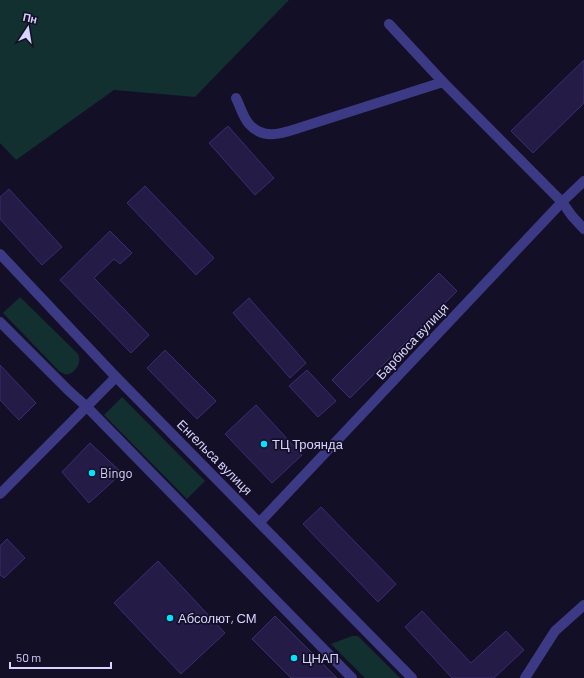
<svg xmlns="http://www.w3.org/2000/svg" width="584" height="678" font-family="Barlow,sans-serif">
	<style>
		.green { fill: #12302f }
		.building { fill: #241b47; stroke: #3b2d73 }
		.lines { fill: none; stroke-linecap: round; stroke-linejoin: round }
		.minor { stroke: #3d3a85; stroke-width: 10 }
		.poi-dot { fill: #00e5ff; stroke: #130f26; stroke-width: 1.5 }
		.labels { text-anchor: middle; stroke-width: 3.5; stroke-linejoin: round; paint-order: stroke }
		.street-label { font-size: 13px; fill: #d9d4ff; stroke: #130f26 }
		.poi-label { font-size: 13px; fill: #d9d4ff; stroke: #130f26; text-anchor: start }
	</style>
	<rect width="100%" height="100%" fill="#130f26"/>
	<g class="green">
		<polygon points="0,0 289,0 195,97 114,90 16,160 0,143"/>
		<path d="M20,297L78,354C83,363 73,377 64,374C64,374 59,371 59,371L3,313Z"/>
		<polygon points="122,397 205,481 187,499 104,415"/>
		<polygon points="352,636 358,636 400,678 365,678 331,644"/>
	</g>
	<g class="building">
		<polygon points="584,60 584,103 533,153 511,131"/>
		<polygon points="228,126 274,178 255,195 209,143"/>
		<polygon points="145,186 214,258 196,275 127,203"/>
		<polygon points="9,189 62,247 42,265 0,219 0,197"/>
		<polygon points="110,231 132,253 120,264 114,259 94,278 149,335 131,353 60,280"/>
		<polygon points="439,273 457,291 350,398 332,380"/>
		<polygon points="249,298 306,363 290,378 233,313"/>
		<polygon points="165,350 216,401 197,419 147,368"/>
		<polygon points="0,365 36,403 19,420 0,400"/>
		<polygon points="307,370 336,401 318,417 289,386"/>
		<polygon points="256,405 302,455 272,483 225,434"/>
		<polygon points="90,443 122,473 89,503 62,472"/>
		<polygon points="321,507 396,584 378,602 303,524"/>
		<polygon points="7,539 25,558 4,578 0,575 0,546"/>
		<polygon points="158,561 225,633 181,674 114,603"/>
		<polygon points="422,611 471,663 506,631 524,650 494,678 452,678 405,627"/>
		<polygon points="275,616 337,678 291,678 252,639"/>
	</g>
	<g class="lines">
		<g class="minor">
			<polyline points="389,24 443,82 562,202 572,216 584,229"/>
			<path d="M236,98C240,106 243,117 249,124C264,141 283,133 302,127L443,82"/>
			<polyline points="0,254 116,377 412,678"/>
			<polyline points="0,322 69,391 87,407 352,678"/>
			<polyline points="0,494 116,377"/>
			<polyline points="260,522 562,202 584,181"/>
			<polyline points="525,678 555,631 584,605"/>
		</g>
	</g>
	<g class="poi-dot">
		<circle cx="264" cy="444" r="4"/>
		<circle cx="92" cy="473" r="4"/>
		<circle cx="170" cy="618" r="4"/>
		<circle cx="294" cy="658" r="4"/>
	</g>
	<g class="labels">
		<g class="street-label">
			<text transform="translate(412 341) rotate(-47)" y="5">Барбюса вулиця</text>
			<text transform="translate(215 457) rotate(45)" y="5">Енгельса вулиця</text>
		</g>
		<g class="poi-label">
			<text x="272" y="449">ТЦ Троянда</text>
			<text x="100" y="478">Bingo</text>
			<text x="178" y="623">Абсолют, СМ</text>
			<text x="302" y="663">ЦНАП</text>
		</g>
	</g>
	<g transform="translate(28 28) rotate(12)" stroke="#130f26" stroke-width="3" paint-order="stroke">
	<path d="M0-3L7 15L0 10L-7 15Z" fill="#d9d4ff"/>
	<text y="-6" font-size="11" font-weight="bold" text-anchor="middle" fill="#d9d4ff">Пн</text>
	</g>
	<path d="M10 662v6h101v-6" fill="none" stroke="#d9d4ff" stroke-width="2"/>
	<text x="16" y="662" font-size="12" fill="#d9d4ff" stroke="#130f26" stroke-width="3" paint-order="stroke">50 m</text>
</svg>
